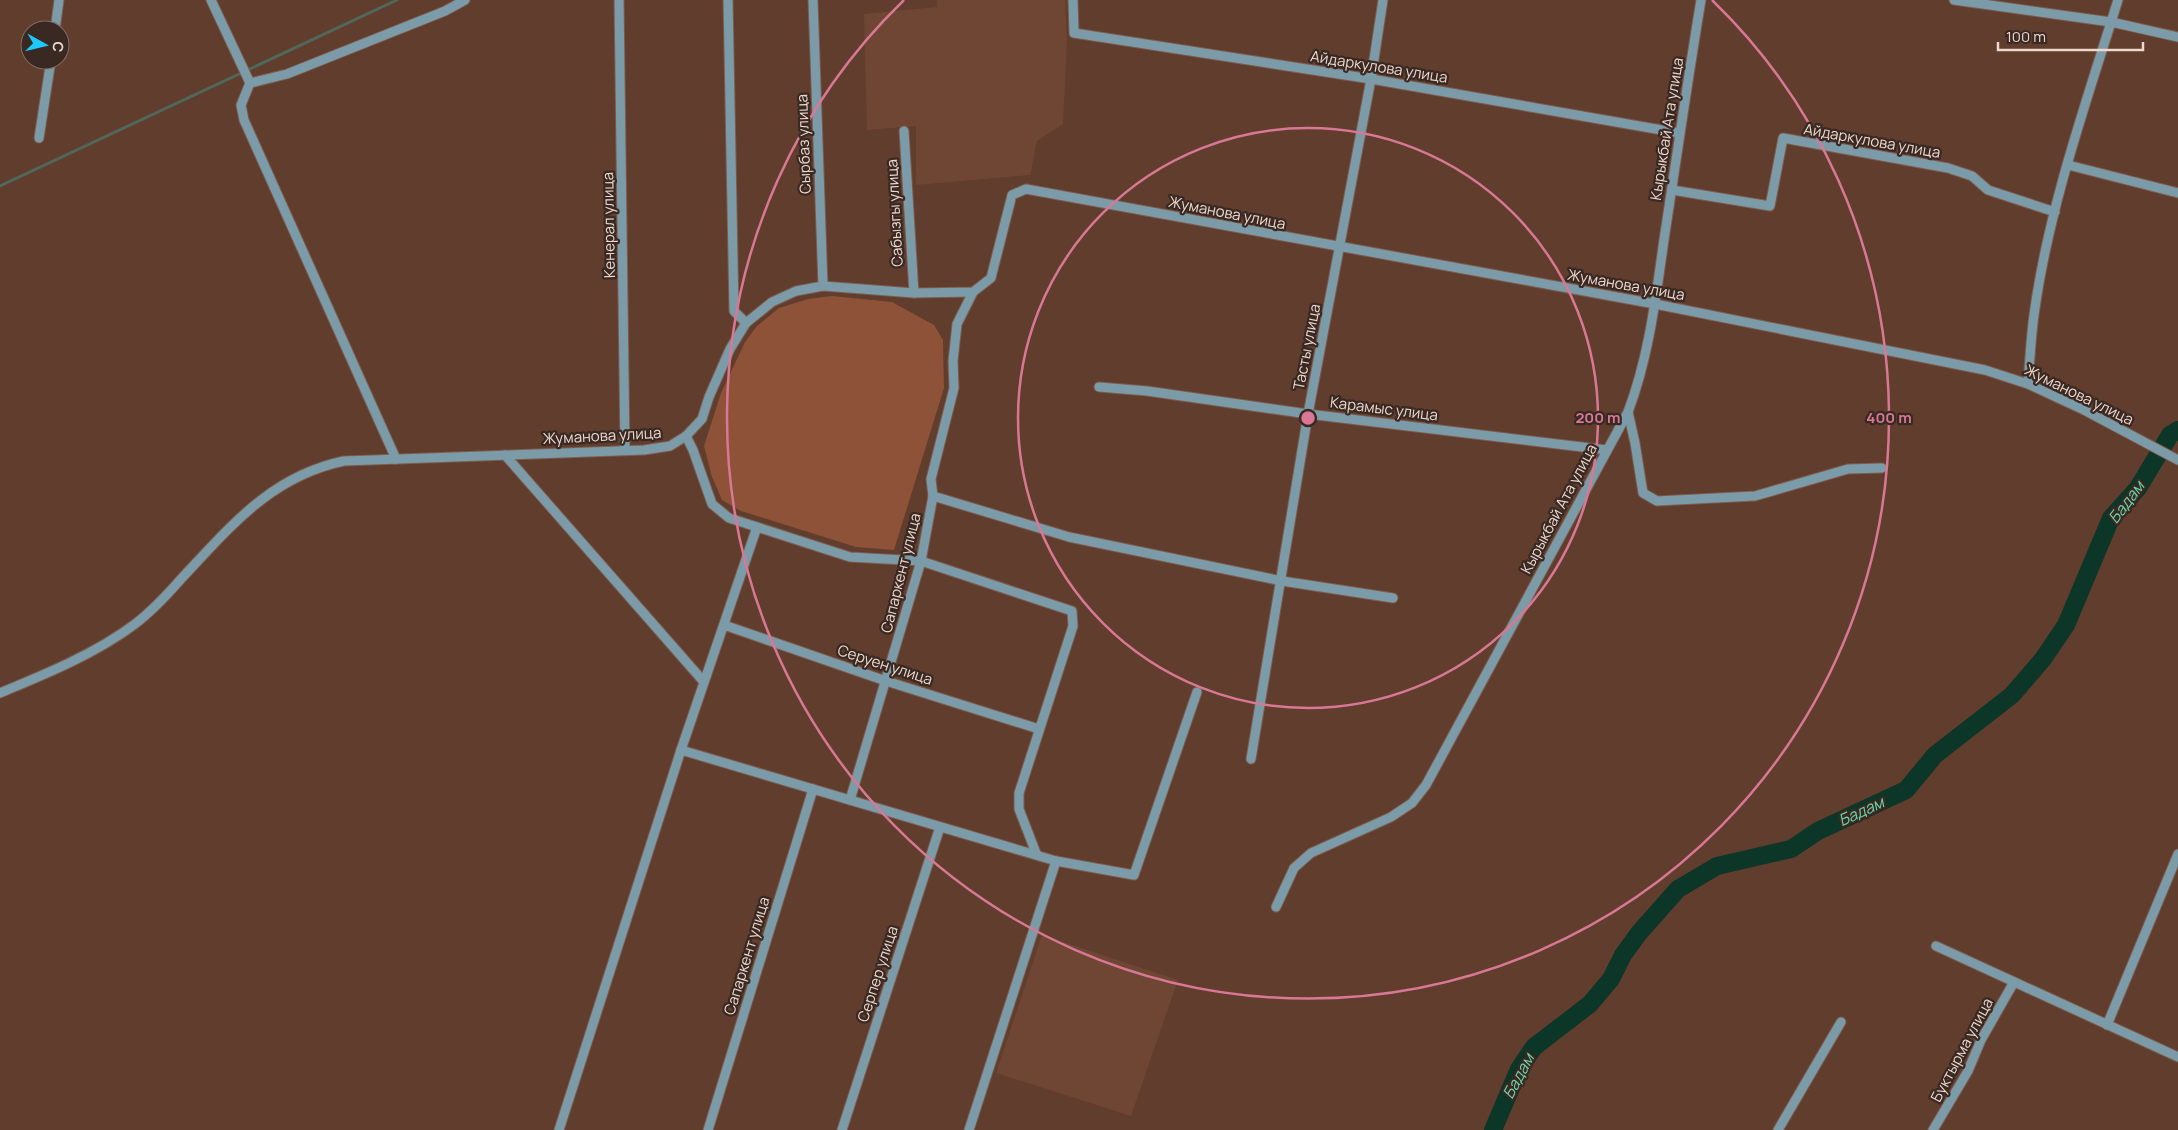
<svg xmlns="http://www.w3.org/2000/svg" width="2178" height="1130" font-family="Manrope,sans-serif">
	<style>
		.built { fill: #6f4633 }
		.green { fill: #8d5237 }
		.lines { fill: none; stroke-linecap: round; stroke-linejoin: round }
		.stream { stroke: #506759; stroke-width: 3 }
		.river { stroke: #0c3627; stroke-width: 18 }
		.minor-casing { stroke: #7c5c4d; stroke-width: 11 }
		.minor { stroke: #7c9ba9; stroke-width: 9 }
		.ring { fill: none; stroke: #d87894; stroke-width: 2.5 }
		.labels { text-anchor: middle; stroke-width: 4.5; stroke-linejoin: round; paint-order: stroke }
		.street-label { font-size: 15px; fill: #edd8ce; stroke: #392922 }
		.water-label { font-size: 16px; font-style: italic; fill: #69d7ab; stroke: #392922 }
		.centre { fill: #d87894; stroke: #392922; stroke-width: 2.5 }
		.ring-label { font-size: 15px; text-anchor: middle; font-weight: bold; fill: #d87894; stroke: #392922; stroke-width: 4.5; stroke-linejoin: round; paint-order: stroke }
	</style>
	<rect width="100%" height="100%" fill="#603d2d"/>
	<g class="built">
		<polygon points="937,0 1065,0 1067,41 1063,124 1037,141 1030,175 916,185 916,126 867,130 864,14 937,7"/>
		<polygon points="1042,935 1178,980 1131,1116 996,1073"/>
	</g>
	<polygon class="green" points="832,296 892,302 934,325 943,340 944,388 894,550 856,547 741,511 722,500 712,477 704,446 721,393 745,342 757,326 779,308 808,299"/>
	<g class="lines">
		<polyline class="stream" points="0,186 397,0"/>
		<polyline class="river" points="1493,1130 1519,1069 1534,1047 1590,1004 1611,979 1623,955 1639,933 1678,889 1717,866 1791,849 1818,831 1906,790 1935,755 2012,695 2043,659 2066,625 2111,518 2138,488 2170,435 2178,430"/>
		<g class="minor-casing">
			<g id="minor">
				<polyline points="211,0 250,83 241,105 244,120 396,459"/>
				<polyline points="619,0 625,450"/>
				<polyline points="728,0 734,311 746,323"/>
				<polyline points="813,0 823,286"/>
				<polyline points="1073,0 1074,33 1371,79 1679,133"/>
				<polyline points="1954,0 2111,22 2178,37"/>
				<polyline points="55,30 59,0"/>
				<polyline points="250,83 287,74 445,11 465,0"/>
				<polyline points="904,131 914,293"/>
				<polyline points="39,138 51,60"/>
				<polyline points="2068,165 2178,193"/>
				<polyline points="1672,190 1770,206 1783,138 1948,168 1972,176 1988,190 2055,212"/>
				<path d="M2028,384C2030,359 2031,333 2035,308C2050,204 2087,100 2118,0"/>
				<polyline points="1099,387 1147,391 1308,414 1607,450"/>
				<polyline points="1628,412 1635,443 1643,493 1657,501 1755,496 1848,469 1882,468"/>
				<polyline points="686,436 693,450 712,504 729,518 850,557 921,561 1072,611 1073,626 1019,793 1019,809 1036,853"/>
				<polyline points="505,455 704,682"/>
				<polyline points="933,496 1069,537 1282,581 1393,598"/>
				<polyline points="724,625 886,681 1039,729"/>
				<path d="M0,693C46,674 95,654 135,624C152,611 167,595 181,579C230,527 271,476 344,461L644,450L670,446L686,436L702,419L709,397L730,349L746,323L772,302L796,291L823,286L914,293L973,292L991,278L1012,195L1026,189L1655,304L1985,370L2028,384L2084,410L2178,460"/>
				<polyline points="681,750 1056,861 1134,875 1197,692"/>
				<polyline points="1251,759 1308,414 1371,79 1383,0"/>
				<polyline points="850,800 921,561 933,496 931,479 954,388 953,361 957,324 973,292"/>
				<path d="M1276,907L1294,868L1311,853L1391,817L1412,803L1426,785L1628,412C1650,354 1656,294 1665,233C1677,155 1688,78 1701,0"/>
				<polyline points="1936,946 2178,1057"/>
				<polyline points="2107,1025 2178,854"/>
				<polyline points="559,1130 681,750 757,527"/>
				<polyline points="708,1130 813,789"/>
				<polyline points="842,1130 940,827"/>
				<polyline points="969,1130 1056,861"/>
				<polyline points="1778,1130 1841,1022"/>
				<polyline points="1933,1130 1968,1071 1981,1040 2014,982"/>
			</g>
		</g>
		<use href="#minor" class="minor"/>
	</g>
	<g class="ring">
		<circle cx="1308" cy="418" r="290"/>
		<path d="M1712 0A581 581 0 1 1 904 0"/>
	</g>
	<g class="labels">
		<g class="street-label">
			<text transform="translate(1379 67) rotate(9)" y="5">Айдаркулова улица</text>
			<text transform="translate(1667 129) rotate(-81)" y="5">Кырыкбай Ата улица</text>
			<text transform="translate(1872 141) rotate(10)" y="5">Айдаркулова улица</text>
			<text transform="translate(804 144) rotate(-92)" y="5">Сырбаз улица</text>
			<text transform="translate(895 213) rotate(-93)" y="5">Сабызгы улица</text>
			<text transform="translate(1227 213) rotate(11)" y="5">Жуманова улица</text>
			<text transform="translate(609 225) rotate(-91)" y="5">Кенерал улица</text>
			<text transform="translate(1626 285) rotate(10)" y="5">Жуманова улица</text>
			<text transform="translate(1307 347) rotate(-79)" y="5">Тасты улица</text>
			<text transform="translate(2079 395) rotate(26)" y="5">Жуманова улица</text>
			<text transform="translate(1384 409) rotate(7)" y="5">Карамыс улица</text>
			<text transform="translate(602 436) rotate(-3)" y="5">Жуманова улица</text>
			<text transform="translate(1559 509) rotate(-62)" y="5">Кырыкбай Ата улица</text>
			<text transform="translate(901 573) rotate(-76)" y="5">Сапаркент улица</text>
			<text transform="translate(885 665) rotate(18)" y="5">Серуен улица</text>
			<text transform="translate(747 956) rotate(-73)" y="5">Сапаркент улица</text>
			<text transform="translate(878 974) rotate(-72)" y="5">Серпер улица</text>
			<text transform="translate(1962 1050) rotate(-62)" y="5">Буктырма улица</text>
		</g>
		<g class="water-label">
			<text transform="translate(2126 502) rotate(-53)" y="6">Бадам</text>
			<text transform="translate(1861 811) rotate(-25)" y="6">Бадам</text>
			<text transform="translate(1518 1076) rotate(-62)" y="6">Бадам</text>
		</g>
	</g>
	<circle cx="1308" cy="418" r="8" class="centre"/>
	<g class="ring-label">
		<text x="1598" y="423">200 m</text>
		<text x="1889" y="423">400 m</text>
	</g>
	<g transform="translate(45 45) rotate(98)"><circle r="24" fill="#392922" stroke="#816f67"/>
	<path d="M0-4L9 19L0 12L-9 19Z" fill="#1cc9fc"/>
	<text y="-8" font-size="14" font-weight="bold" text-anchor="middle" fill="#edd8ce">С</text>
	</g>
	<path d="M1998 42v8h145v-8" fill="none" stroke="#edd8ce" stroke-width="2.5"/>
	<text x="2006" y="42" font-size="15" fill="#edd8ce" stroke="#392922" stroke-width="4" paint-order="stroke">100 m</text>
</svg>
